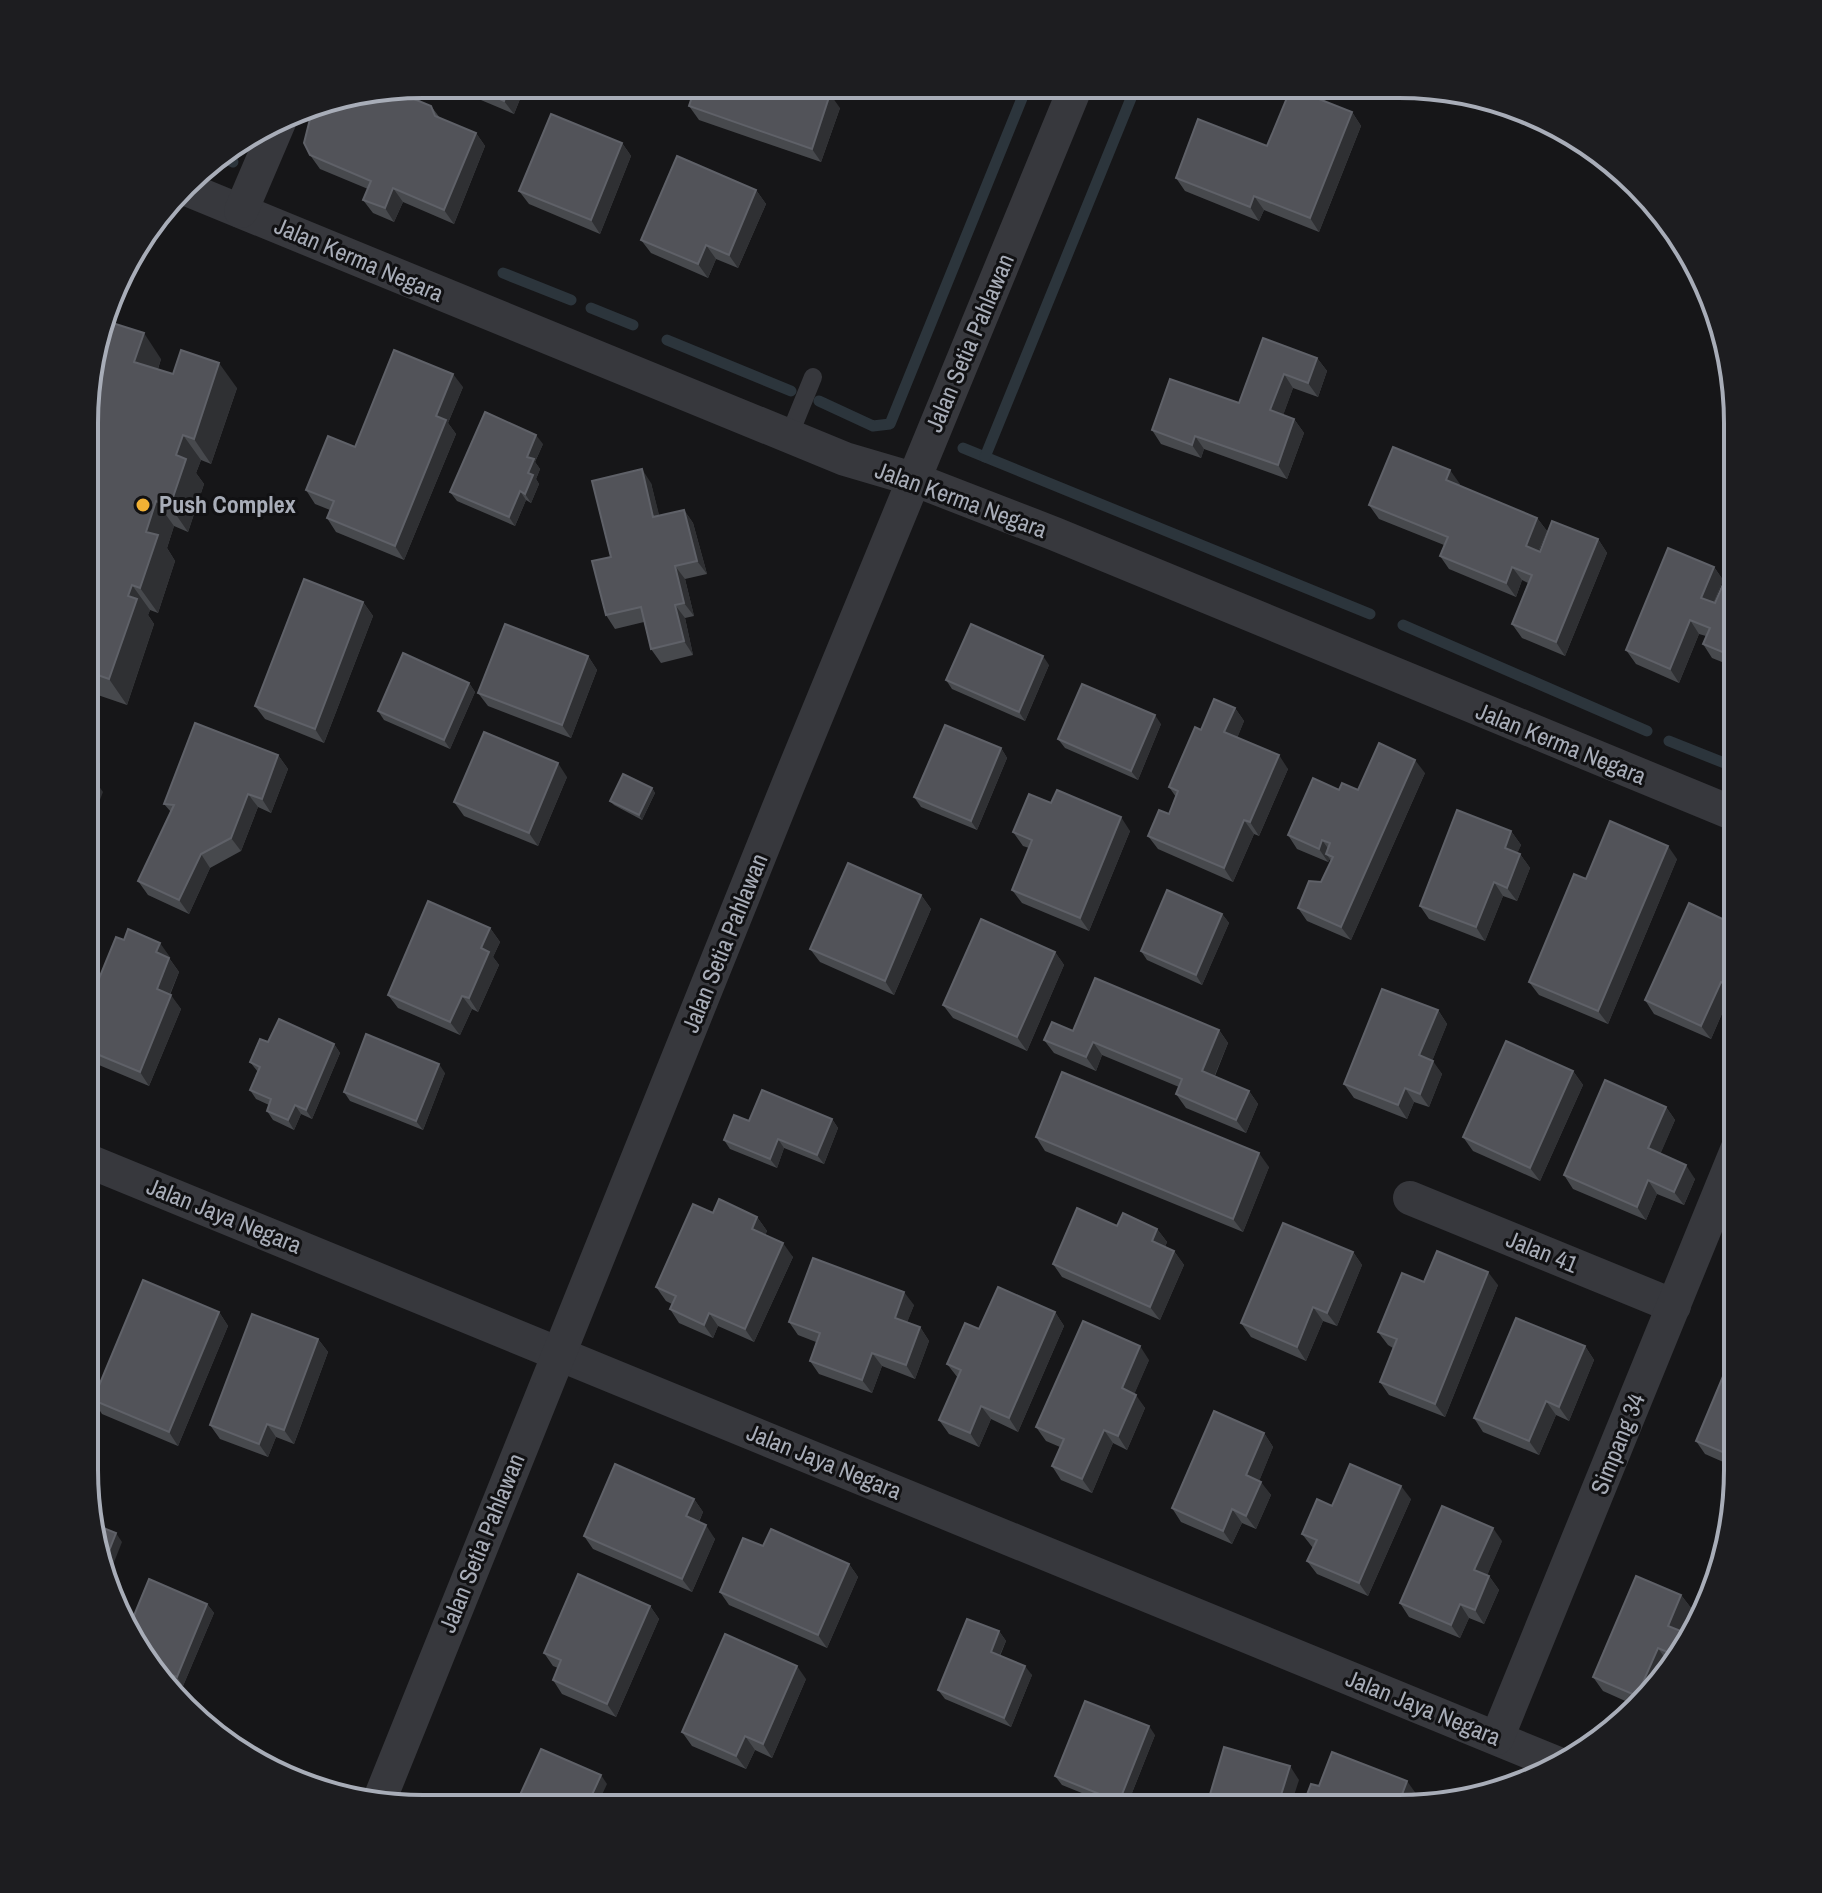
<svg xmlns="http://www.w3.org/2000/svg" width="1822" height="1893" font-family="'Archivo Narrow',sans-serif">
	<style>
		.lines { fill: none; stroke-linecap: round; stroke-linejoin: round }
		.stream { stroke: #2c353c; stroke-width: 11 }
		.lane { stroke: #37383d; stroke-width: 18 }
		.street { stroke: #37383d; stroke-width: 34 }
		.wall { fill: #47494d }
		.shaded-wall { fill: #2f3033 }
		.building { fill: #525359; stroke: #5f6168; stroke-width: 2 }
		.poi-dot { fill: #f2b134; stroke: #111113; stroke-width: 3 }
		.labels { text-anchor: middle; stroke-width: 6; stroke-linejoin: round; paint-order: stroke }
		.street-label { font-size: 24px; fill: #a8adb8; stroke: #111113 }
		.poi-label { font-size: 24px; font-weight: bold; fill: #a8adb8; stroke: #111113; text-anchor: start }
		.rim { fill: none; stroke: #a8adb8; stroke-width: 4 }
	</style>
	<rect width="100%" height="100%" fill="#161618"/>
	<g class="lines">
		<g class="stream">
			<polyline points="220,156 233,162"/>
			<polyline points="503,273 571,300"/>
			<polyline points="591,308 633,325"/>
			<polyline points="667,340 791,391"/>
			<polyline points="819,401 873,426 890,424 1027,86"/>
			<polyline points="963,448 1370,614"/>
			<polyline points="985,457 1136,86"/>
			<polyline points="1403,625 1647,731"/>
			<polyline points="1669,741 1737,768"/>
		</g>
		<polyline class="lane" points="789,436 813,377"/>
		<g class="street">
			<polyline points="184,188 845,459 913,479 1055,534 1737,815"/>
			<polyline points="241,211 279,122"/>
			<polyline points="86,1160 1561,1765"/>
			<polyline points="1410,1198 1674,1306"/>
			<polyline points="1497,1738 1737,1150"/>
			<polyline points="379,1801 788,785 1076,86"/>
		</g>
	</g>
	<g class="wall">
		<polygon points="443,84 526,84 514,114"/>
		<polygon points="593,84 630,85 624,97"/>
		<polygon points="431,106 440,118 476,133 485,146 454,224 403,202 394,222 373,213 363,200 368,189 320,169 310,155"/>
		<polygon points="689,106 840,108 821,162 699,120"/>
		<polygon points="1352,112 1361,126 1319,232 1264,210 1259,221 1185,191 1176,178 1267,146"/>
		<polygon points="622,143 631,156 600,234 529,204 519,191"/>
		<polygon points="756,190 766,204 738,268 716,259 708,278 651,253 641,240"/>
		<polygon points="1263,338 1317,358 1327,371 1318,397 1293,388 1283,415 1294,419 1304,433 1287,479 1204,449 1201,458 1161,444 1152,430 1239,403"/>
		<polygon points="161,359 158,369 173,374 237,388 211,464 201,460 196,473 204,484 188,532 174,526 167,548 175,561 158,613 150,610 148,615 154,624 127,705 89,692 90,368"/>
		<polygon points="463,387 448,423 456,434 404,560 336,532 327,518 330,510 315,504 306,490 355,447"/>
		<polygon points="543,444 535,462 540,469 536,479 539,484 531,503 526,500 515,526 457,501 450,492"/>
		<polygon points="651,483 659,516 684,510 693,523 707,574 685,579 694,616 685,618 693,655 661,663 651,649 644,622 615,629 606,615 611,557"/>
		<polygon points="1460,484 1459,485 1537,518 1547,531 1539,551 1598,539 1607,553 1565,656 1522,638 1512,624 1528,583 1522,580 1516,597 1449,569 1440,556 1444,545 1379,519 1369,505"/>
		<polygon points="1714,567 1723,580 1714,603 1737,580 1737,668 1712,658 1703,644 1706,636 1699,634 1679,683 1636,664 1626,650"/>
		<polygon points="363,602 373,616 324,743 265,719 255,706"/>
		<polygon points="588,656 597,670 571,738 488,706 478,693"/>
		<polygon points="1049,665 1025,721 952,689 946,680"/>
		<polygon points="469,683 475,692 450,749 384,720 378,711"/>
		<polygon points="1235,708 1244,721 1237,738 1288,769 1259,836 1254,834 1233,882 1158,849 1148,836 1169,814 1176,797 1169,787 1201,730"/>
		<polygon points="1161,724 1138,780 1065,748 1058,739"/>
		<polygon points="1001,748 1007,758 977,830 921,807 914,797"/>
		<polygon points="278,755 288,769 271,813 258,807 241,851 210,868 189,914 148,895 138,881 171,812 164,804"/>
		<polygon points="1425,773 1351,940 1307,921 1298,908 1321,882 1331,861 1330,859 1328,862 1297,849 1288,835 1339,790 1358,790"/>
		<polygon points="567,777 538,846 464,816 454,802"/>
		<polygon points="652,788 655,793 642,820 614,805 610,801"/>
		<polygon points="1051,803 1130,831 1089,931 1022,903 1012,890 1029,848 1023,846 1013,832"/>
		<polygon points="1511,831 1521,845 1517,853 1520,854 1530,868 1517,901 1503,896 1485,941 1429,919 1420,906"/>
		<polygon points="1677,859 1608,1024 1539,995 1529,982 1586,879"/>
		<polygon points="921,895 931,909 894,995 820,962 810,949"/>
		<polygon points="1222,914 1229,923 1202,985 1147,960 1141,951"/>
		<polygon points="1737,926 1737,999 1730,995 1711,1039 1654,1014 1645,1000"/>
		<polygon points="490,928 500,942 493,957 499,965 478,1012 472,1009 460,1035 398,1008 388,995"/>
		<polygon points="1055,952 1064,965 1027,1051 953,1018 943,1005"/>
		<polygon points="170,957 169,958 179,972 170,995 181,1009 149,1086 87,1060 87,1008"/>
		<polygon points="1438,1010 1447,1024 1432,1061 1442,1074 1429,1107 1414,1102 1407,1119 1354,1098 1344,1084"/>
		<polygon points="1219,1030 1228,1043 1215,1076 1249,1091 1258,1104 1246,1133 1186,1108 1176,1094 1179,1087 1102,1055 1096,1071 1054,1053 1044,1040 1073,1031"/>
		<polygon points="268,1042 334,1044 340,1053 312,1119 301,1114 294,1130 273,1120 267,1111 269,1105 256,1099 250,1090 258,1072 250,1062"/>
		<polygon points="1573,1071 1583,1085 1540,1181 1473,1151 1463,1137"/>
		<polygon points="445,1073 423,1130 350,1101 344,1092"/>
		<polygon points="1666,1107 1675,1120 1660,1154 1695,1179 1684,1205 1657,1194 1646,1220 1573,1189 1564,1175"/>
		<polygon points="832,1119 838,1128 824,1164 784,1148 777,1168 730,1149 724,1140 749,1121"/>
		<polygon points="1036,1137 1269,1167 1243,1232 1045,1151"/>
		<polygon points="713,1213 757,1217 767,1231 765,1235 793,1257 754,1342 718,1326 713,1338 679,1323 670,1309 672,1304 666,1301 656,1287"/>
		<polygon points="1117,1226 1157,1229 1167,1242 1165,1247 1174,1251 1184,1265 1160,1320 1062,1277 1053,1264"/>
		<polygon points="1353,1252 1362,1265 1337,1326 1323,1321 1306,1361 1251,1337 1241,1323"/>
		<polygon points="1424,1282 1498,1285 1445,1417 1389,1395 1380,1382 1393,1348 1388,1345 1378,1332"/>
		<polygon points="914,1305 907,1322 920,1327 929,1341 915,1379 882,1366 872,1393 819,1374 810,1361 816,1342 798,1335 789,1322"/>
		<polygon points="219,1312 228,1326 178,1446 102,1414 93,1400"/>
		<polygon points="1055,1312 1064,1326 1018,1432 991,1419 979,1447 949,1434 939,1420 958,1378 947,1364 979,1329"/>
		<polygon points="318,1339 328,1352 294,1444 276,1437 268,1457 220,1439 210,1425"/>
		<polygon points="1737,1343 1737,1468 1705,1454 1696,1441"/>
		<polygon points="1585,1346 1594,1360 1569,1421 1556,1415 1539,1455 1483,1432 1474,1418"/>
		<polygon points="1149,1360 1134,1394 1145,1408 1127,1450 1113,1443 1092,1493 1061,1480 1052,1466 1060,1447 1046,1441 1036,1427"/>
		<polygon points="1264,1433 1273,1447 1259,1481 1271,1495 1256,1529 1242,1523 1232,1544 1181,1522 1172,1508"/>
		<polygon points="694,1499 703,1512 699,1522 715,1539 692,1592 593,1549 584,1536"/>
		<polygon points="1411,1499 1368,1596 1317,1574 1307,1561 1313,1548 1302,1534 1332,1506"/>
		<polygon points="1502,1541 1487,1575 1489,1576 1499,1590 1484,1624 1469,1618 1460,1638 1409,1617 1400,1603"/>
		<polygon points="763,1546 849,1564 858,1577 827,1648 729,1605 720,1592"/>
		<polygon points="1681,1595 1691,1608 1681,1631 1693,1639 1671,1663 1667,1661 1663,1671 1632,1704 1603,1691 1593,1677"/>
		<polygon points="207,1604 214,1613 183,1686 160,1676 141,1659"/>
		<polygon points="650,1606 659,1619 616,1717 562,1694 553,1680 558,1668 553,1666 544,1653"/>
		<polygon points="999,1631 1006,1641 1000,1656 1032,1675 1011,1727 945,1699 938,1690"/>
		<polygon points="806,1679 772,1758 755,1750 746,1769 692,1746 682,1732"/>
		<polygon points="1155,1735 1126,1808 1119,1808 1062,1785 1055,1776"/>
	</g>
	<g class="shaded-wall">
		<polygon points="511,84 526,84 514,114 504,101"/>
		<polygon points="616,85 630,85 624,97"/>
		<polygon points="830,94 840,108 821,162 812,149"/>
		<polygon points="1352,112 1361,126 1319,232 1310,218"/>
		<polygon points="476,133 485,146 454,224 444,210"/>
		<polygon points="622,143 631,156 600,234 591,220"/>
		<polygon points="393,188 403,202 394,222 385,208"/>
		<polygon points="756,190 766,204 738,268 729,255"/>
		<polygon points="1254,196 1264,210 1259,221 1250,207"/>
		<polygon points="706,245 716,259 708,278 698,264"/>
		<polygon points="144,333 161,359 152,387 134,362"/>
		<polygon points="1317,358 1327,371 1318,397 1308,383"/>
		<polygon points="219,363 237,388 211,464 194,439"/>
		<polygon points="453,374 463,387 448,423 456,434 404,560 395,546 436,416"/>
		<polygon points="1284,374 1293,388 1280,424 1270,410"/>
		<polygon points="1294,419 1304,433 1287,479 1278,465"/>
		<polygon points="183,435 201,460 196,473 204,484 188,532 170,506 176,455"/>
		<polygon points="536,435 543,444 535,462 540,469 536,479 539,484 531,503 525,494 528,473 527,457"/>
		<polygon points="1195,436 1204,449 1201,458 1192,445"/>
		<polygon points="642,469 651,483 663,530 653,517"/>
		<polygon points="1450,470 1460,484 1455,493 1446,480"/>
		<polygon points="520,491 526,500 515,526 509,517"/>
		<polygon points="156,501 174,526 167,548 175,561 158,613 140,588 146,532"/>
		<polygon points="684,510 693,523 707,574 697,561"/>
		<polygon points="1537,518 1547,531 1535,559 1526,546"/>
		<polygon points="1598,539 1607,553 1565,656 1556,642"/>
		<polygon points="675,566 685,579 694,616 684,603"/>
		<polygon points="1512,567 1522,580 1516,597 1506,583"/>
		<polygon points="1714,567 1723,580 1710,611 1701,598"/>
		<polygon points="132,585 150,610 148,615 154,624 127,705 109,679 128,596"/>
		<polygon points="363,602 373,616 324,743 315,729"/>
		<polygon points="675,605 685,618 693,655 684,641"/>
		<polygon points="1690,620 1699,634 1679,683 1670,669"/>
		<polygon points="588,656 597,670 571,738 562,725"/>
		<polygon points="1043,656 1049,665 1025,721 1019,712"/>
		<polygon points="469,683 475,692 450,749 444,740"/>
		<polygon points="1235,708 1244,721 1234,746 1224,732"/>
		<polygon points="1155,715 1161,724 1138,780 1131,771"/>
		<polygon points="1001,748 1007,758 977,830 971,821"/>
		<polygon points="278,755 288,769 271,813 262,799"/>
		<polygon points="1279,755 1288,769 1259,836 1250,822"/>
		<polygon points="1415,760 1425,773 1351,940 1341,927"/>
		<polygon points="558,763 567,777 538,846 529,833"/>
		<polygon points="88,771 103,792 88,830"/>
		<polygon points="652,788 655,793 642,820 639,815"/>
		<polygon points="248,794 258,807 241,851 231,838"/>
		<polygon points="1121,817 1130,831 1089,931 1080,918"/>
		<polygon points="1244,820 1254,834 1233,882 1224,868"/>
		<polygon points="1511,831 1521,845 1514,861 1505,848"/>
		<polygon points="1322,840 1332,854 1326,854 1330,859 1328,862 1319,849"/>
		<polygon points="1668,846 1677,859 1608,1024 1598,1011"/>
		<polygon points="201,854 210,868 189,914 179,900"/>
		<polygon points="1520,854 1530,868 1517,901 1507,888"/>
		<polygon points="1494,882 1503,896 1485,941 1476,927"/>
		<polygon points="921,895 931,909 894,995 885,981"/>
		<polygon points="1222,914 1229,923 1202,985 1196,975"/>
		<polygon points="490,928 500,942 493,957 499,965 478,1012 469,998 481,948"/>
		<polygon points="160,943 170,957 166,966 156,952"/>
		<polygon points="1055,952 1064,965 1027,1051 1017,1037"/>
		<polygon points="169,958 179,972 166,1003 157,989"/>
		<polygon points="1721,982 1730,995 1711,1039 1701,1026"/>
		<polygon points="171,995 181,1009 149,1086 140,1072"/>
		<polygon points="462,996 472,1009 460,1035 450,1022"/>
		<polygon points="1438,1010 1447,1024 1429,1069 1419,1055"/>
		<polygon points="1219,1030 1228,1043 1211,1084 1202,1071"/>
		<polygon points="1093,1042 1102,1055 1096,1071 1086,1057"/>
		<polygon points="334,1044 340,1053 312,1119 306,1110"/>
		<polygon points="1433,1061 1442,1074 1429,1107 1420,1094"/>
		<polygon points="439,1064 445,1073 423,1130 416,1121"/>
		<polygon points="1573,1071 1583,1085 1540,1181 1530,1168"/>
		<polygon points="1405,1088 1414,1102 1407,1119 1398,1105"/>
		<polygon points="1249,1091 1258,1104 1246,1133 1236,1120"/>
		<polygon points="295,1105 301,1114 294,1130 288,1120"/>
		<polygon points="1666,1107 1675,1120 1657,1162 1648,1148"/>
		<polygon points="832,1119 838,1128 824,1164 817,1155"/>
		<polygon points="778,1139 784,1148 777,1168 770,1159"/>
		<polygon points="1259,1153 1269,1167 1243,1232 1233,1219"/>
		<polygon points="1686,1165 1695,1179 1684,1205 1674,1192"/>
		<polygon points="1648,1180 1657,1194 1646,1220 1637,1207"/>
		<polygon points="757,1217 767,1231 761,1243 752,1229"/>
		<polygon points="1157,1229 1167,1242 1161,1255 1152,1241"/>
		<polygon points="783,1243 793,1257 754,1342 745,1329"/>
		<polygon points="1174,1251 1184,1265 1160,1320 1150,1307"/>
		<polygon points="1353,1252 1362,1265 1337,1326 1327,1313"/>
		<polygon points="1488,1272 1498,1285 1445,1417 1435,1404"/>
		<polygon points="904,1292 914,1305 904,1331 895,1318"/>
		<polygon points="1313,1307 1323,1321 1306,1361 1297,1347"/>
		<polygon points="219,1312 228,1326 178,1446 169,1432"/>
		<polygon points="1055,1312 1064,1326 1018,1432 1009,1418"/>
		<polygon points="709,1313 718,1326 713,1338 704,1325"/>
		<polygon points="920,1327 929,1341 915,1379 906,1365"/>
		<polygon points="318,1339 328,1352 294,1444 284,1430"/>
		<polygon points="1140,1346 1149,1360 1131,1402 1122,1388"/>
		<polygon points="1585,1346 1594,1360 1569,1421 1559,1407"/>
		<polygon points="872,1353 882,1366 872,1393 862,1380"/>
		<polygon points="1136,1395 1145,1408 1127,1450 1118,1436"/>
		<polygon points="1546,1401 1556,1415 1539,1455 1529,1441"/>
		<polygon points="981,1406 991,1419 979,1447 970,1433"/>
		<polygon points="267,1424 276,1437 268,1457 259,1444"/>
		<polygon points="1104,1430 1113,1443 1092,1493 1082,1479"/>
		<polygon points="1264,1433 1273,1447 1256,1489 1246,1475"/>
		<polygon points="1261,1482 1271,1495 1256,1529 1246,1516"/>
		<polygon points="1401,1486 1411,1499 1368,1596 1359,1583"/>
		<polygon points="694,1499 703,1512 695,1530 686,1516"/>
		<polygon points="1232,1509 1242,1523 1232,1544 1223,1531"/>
		<polygon points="706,1525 715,1539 692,1592 682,1579"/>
		<polygon points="1493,1528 1502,1541 1484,1583 1474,1570"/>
		<polygon points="116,1533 122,1542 105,1585 101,1571"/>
		<polygon points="849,1564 858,1577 827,1648 818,1635"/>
		<polygon points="1489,1576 1499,1590 1484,1624 1475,1610"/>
		<polygon points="1681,1595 1691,1608 1678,1639 1668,1626"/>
		<polygon points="207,1604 214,1613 183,1686 177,1677"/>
		<polygon points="1460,1604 1469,1618 1460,1638 1451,1625"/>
		<polygon points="650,1606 659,1619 616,1717 607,1704"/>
		<polygon points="999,1631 1006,1641 997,1661 991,1652"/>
		<polygon points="1658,1648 1667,1661 1663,1671 1638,1698 1637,1696"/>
		<polygon points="797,1666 806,1679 772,1758 763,1744"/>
		<polygon points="1025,1666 1032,1675 1011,1727 1004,1718"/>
		<polygon points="1149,1726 1155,1735 1126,1808 1124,1808 1119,1802"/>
		<polygon points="745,1736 755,1750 746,1769 736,1756"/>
		<polygon points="1290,1766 1299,1780 1290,1808 1277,1808"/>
		<polygon points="601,1775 607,1784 596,1808 586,1808"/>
		<polygon points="1407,1781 1417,1795 1412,1808 1397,1808"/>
	</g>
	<g class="building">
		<polygon points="465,84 511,84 504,101"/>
		<polygon points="696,85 804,85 830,94 812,149 689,106"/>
		<polygon points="1291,88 1352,112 1310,218 1254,196 1250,207 1176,178 1198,119 1267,146"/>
		<polygon points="390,89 431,106 435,116 476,133 444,210 393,188 385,208 363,200 371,181 310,155 304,143 312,111 310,104 314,102"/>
		<polygon points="551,114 622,143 591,220 519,191"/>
		<polygon points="677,156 756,190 729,255 706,245 698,264 641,240"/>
		<polygon points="106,321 144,333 134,362 173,374 181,350 219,363 194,439 183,435 176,455 186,459 170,506 156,501 146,532 158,535 140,588 132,585 128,596 137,599 109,679 89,672 90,368"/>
		<polygon points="1263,338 1317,358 1308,383 1284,374 1270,410 1294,419 1278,465 1195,436 1192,445 1152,430 1170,379 1239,403"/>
		<polygon points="394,350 453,374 436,416 446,420 395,546 327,518 334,501 306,490 328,436 355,447"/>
		<polygon points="485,412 536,435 527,457 534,459 528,473 533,475 525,494 520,491 509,517 450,492"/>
		<polygon points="1393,447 1450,470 1446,480 1537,518 1526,546 1540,552 1552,521 1598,539 1556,642 1512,624 1532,575 1512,567 1506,583 1440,556 1448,537 1369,505"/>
		<polygon points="642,469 653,517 684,510 697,561 675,566 684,603 675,605 684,641 651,649 641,607 606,615 592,561 611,557 592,481"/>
		<polygon points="1668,548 1714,567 1701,598 1715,603 1727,575 1737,580 1737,658 1703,644 1710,628 1690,620 1670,669 1626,650"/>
		<polygon points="304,579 363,602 315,729 255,706"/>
		<polygon points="505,624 588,656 562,725 478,693"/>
		<polygon points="971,624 1043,656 1019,712 946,680"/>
		<polygon points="403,653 469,683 444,740 378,711"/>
		<polygon points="1082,684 1155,715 1131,771 1058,739"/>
		<polygon points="1214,699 1235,708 1224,732 1279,755 1250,822 1244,820 1224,868 1148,836 1159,810 1169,814 1178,791 1169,787 1195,727 1201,730"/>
		<polygon points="195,723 278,755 262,799 248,794 231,838 201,854 179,900 138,881 174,805 164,804"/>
		<polygon points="945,725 1001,748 971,821 914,797"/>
		<polygon points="484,732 558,763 529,833 454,802"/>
		<polygon points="1379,743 1415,760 1341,927 1298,908 1309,881 1321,882 1333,857 1326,854 1330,843 1322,840 1319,849 1288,835 1313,778 1339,790 1342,783 1358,790"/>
		<polygon points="623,774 652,788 639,815 610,801"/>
		<polygon points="1057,790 1121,817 1080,918 1012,890 1032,840 1013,832 1029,794 1051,803"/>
		<polygon points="1457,810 1511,831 1505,848 1520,854 1507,888 1494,882 1476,927 1420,906"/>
		<polygon points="1610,821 1668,846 1598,1011 1529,982 1574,874 1586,879"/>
		<polygon points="848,863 921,895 885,981 810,949"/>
		<polygon points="1167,890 1222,914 1196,975 1141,951"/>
		<polygon points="428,901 490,928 481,948 489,952 469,998 462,996 450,1022 388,995"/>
		<polygon points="1689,903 1737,926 1737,940 1734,946 1737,947 1737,989 1721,982 1701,1026 1645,1000"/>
		<polygon points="981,919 1055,952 1017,1037 943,1005"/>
		<polygon points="128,929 160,943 156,952 169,958 157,989 171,995 140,1072 87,1050 87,1008 116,937 124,940"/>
		<polygon points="1095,978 1219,1030 1202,1071 1249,1091 1236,1120 1176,1094 1182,1079 1093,1042 1086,1057 1044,1040 1052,1022 1073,1031"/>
		<polygon points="1382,989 1438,1010 1419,1055 1433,1061 1420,1094 1405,1088 1398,1105 1344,1084"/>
		<polygon points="279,1019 334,1044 306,1110 295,1105 288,1120 267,1111 271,1099 250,1090 260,1067 250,1062 260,1039 268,1042"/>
		<polygon points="366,1034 439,1064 416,1121 344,1092"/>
		<polygon points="1506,1041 1573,1071 1530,1168 1463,1137"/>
		<polygon points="1062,1072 1259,1153 1233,1219 1036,1137"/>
		<polygon points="1605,1080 1666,1107 1648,1148 1686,1165 1674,1192 1648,1180 1637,1207 1564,1175"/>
		<polygon points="762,1090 832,1119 817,1155 778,1139 770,1159 724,1140 734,1115 749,1121"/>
		<polygon points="719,1199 757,1217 752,1229 783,1243 745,1329 709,1313 704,1325 670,1309 676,1296 656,1287 693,1204 713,1213"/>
		<polygon points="1077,1208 1117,1226 1123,1213 1157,1229 1152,1241 1174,1251 1150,1307 1053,1264"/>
		<polygon points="1283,1223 1353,1252 1327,1313 1313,1307 1297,1347 1241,1323"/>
		<polygon points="1437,1251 1488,1272 1435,1404 1380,1382 1397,1339 1378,1332 1402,1273 1424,1282"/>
		<polygon points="813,1258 904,1292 895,1318 920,1327 906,1365 872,1353 862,1380 810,1361 820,1333 789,1322"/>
		<polygon points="143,1280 219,1312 169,1432 93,1400"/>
		<polygon points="998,1287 1055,1312 1009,1418 981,1406 970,1433 939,1420 961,1370 947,1364 965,1323 979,1329"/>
		<polygon points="252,1314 318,1339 284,1430 267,1424 259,1444 210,1425"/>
		<polygon points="1516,1318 1585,1346 1559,1407 1546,1401 1529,1441 1474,1418"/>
		<polygon points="1083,1321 1140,1346 1122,1388 1136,1395 1118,1436 1104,1430 1082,1479 1052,1466 1064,1439 1036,1427"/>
		<polygon points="1737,1343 1737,1458 1696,1441"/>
		<polygon points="1214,1411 1264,1433 1246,1475 1261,1482 1246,1516 1232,1509 1223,1531 1172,1508"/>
		<polygon points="615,1464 694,1499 686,1516 706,1525 682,1579 584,1536"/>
		<polygon points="1350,1464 1401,1486 1359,1583 1307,1561 1317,1540 1302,1534 1317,1499 1332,1506"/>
		<polygon points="1442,1506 1493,1528 1474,1570 1489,1576 1475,1610 1460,1604 1451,1625 1400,1603"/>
		<polygon points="91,1523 116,1533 101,1571"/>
		<polygon points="771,1529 849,1564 818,1635 720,1592 743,1538 763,1546"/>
		<polygon points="578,1574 650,1606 607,1704 553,1680 561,1660 544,1653"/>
		<polygon points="1636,1576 1681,1595 1668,1626 1683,1632 1695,1603 1703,1606 1693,1639 1677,1656 1658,1648 1637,1696 1593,1677"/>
		<polygon points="149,1579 207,1604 177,1677 148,1665 141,1659 128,1630"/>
		<polygon points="967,1619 999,1631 991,1652 1025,1666 1004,1718 938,1690"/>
		<polygon points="725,1634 797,1666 763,1744 745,1736 736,1756 682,1732"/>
		<polygon points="1085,1701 1149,1726 1119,1802 1055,1776"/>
		<polygon points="1224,1747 1290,1766 1277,1808 1206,1808"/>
		<polygon points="541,1749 601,1775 586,1808 514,1808"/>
		<polygon points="1332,1752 1407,1781 1397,1808 1302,1808 1311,1784 1319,1786"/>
	</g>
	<circle class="poi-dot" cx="143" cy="505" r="8"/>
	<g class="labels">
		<g class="street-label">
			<text transform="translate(359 260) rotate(23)" y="8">Jalan Kerma Negara</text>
			<text transform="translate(970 343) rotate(-67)" y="8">Jalan Setia Pahlawan</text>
			<text transform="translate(961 500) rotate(20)" y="8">Jalan Kerma Negara</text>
			<text transform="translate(1561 744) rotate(22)" y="8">Jalan Kerma Negara</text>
			<text transform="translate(725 943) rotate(-68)" y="8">Jalan Setia Pahlawan</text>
			<text transform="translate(224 1216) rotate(22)" y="8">Jalan Jaya Negara</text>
			<text transform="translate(1542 1252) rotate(22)" y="8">Jalan 41</text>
			<text transform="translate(1618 1444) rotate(-68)" y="8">Simpang 34</text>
			<text transform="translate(824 1462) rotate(22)" y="8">Jalan Jaya Negara</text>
			<text transform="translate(482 1543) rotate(-68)" y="8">Jalan Setia Pahlawan</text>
			<text transform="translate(1423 1708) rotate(22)" y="8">Jalan Jaya Negara</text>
		</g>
		<g class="poi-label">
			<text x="159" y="513">Push Complex</text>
		</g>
	</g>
	<path d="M0 0H1822V1893H0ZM423 98H1399A325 325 0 0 1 1724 423V1470A325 325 0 0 1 1399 1795H423A325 325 0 0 1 98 1470V423A325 325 0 0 1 423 98Z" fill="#1d1d20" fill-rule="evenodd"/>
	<path class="rim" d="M423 98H1399A325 325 0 0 1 1724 423V1470A325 325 0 0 1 1399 1795H423A325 325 0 0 1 98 1470V423A325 325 0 0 1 423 98Z"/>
</svg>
